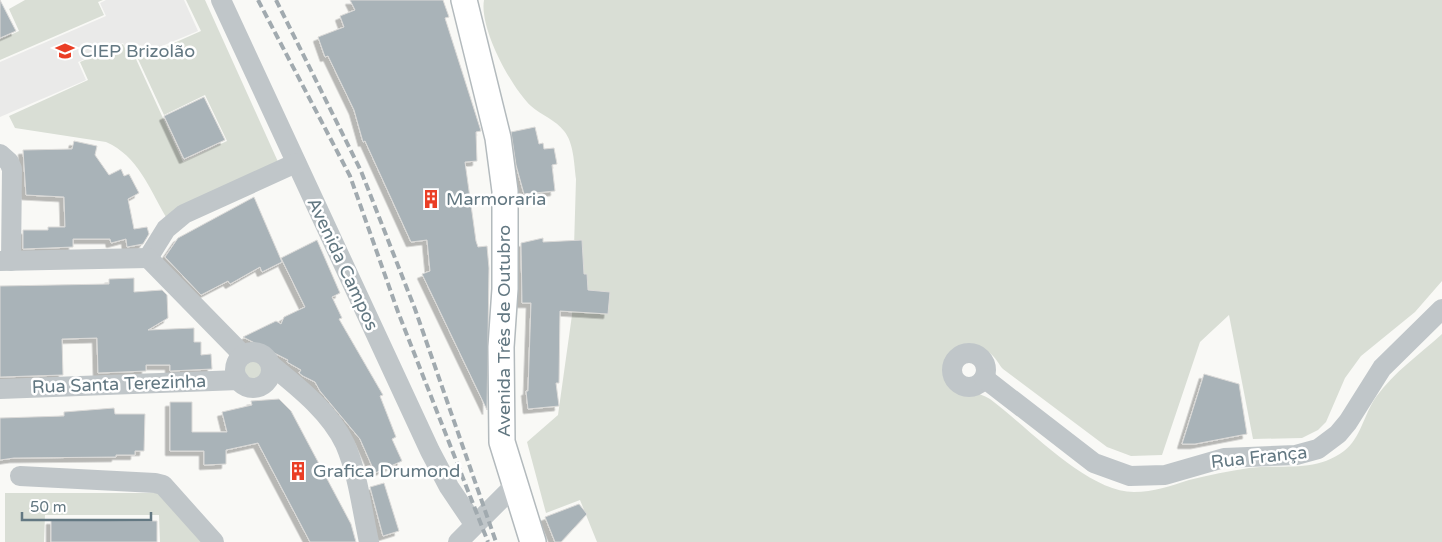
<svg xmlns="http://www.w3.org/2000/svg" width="1442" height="542" font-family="'Varela Round',sans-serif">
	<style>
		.built { fill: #eaeae9 }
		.green { fill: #d9ded5 }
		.building { fill: #a9b3b8; stroke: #dbdad8; filter: url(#shadow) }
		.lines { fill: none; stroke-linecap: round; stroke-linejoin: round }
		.major-casing { stroke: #b3babd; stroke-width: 28 }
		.minor { stroke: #c0c6c9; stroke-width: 20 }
		.major { stroke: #fff; stroke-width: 25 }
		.rail { stroke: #a1aaaf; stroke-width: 4; stroke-dasharray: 8 4; stroke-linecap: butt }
		.labels { text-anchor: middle; stroke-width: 5; stroke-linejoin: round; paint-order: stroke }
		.poi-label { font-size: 18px; fill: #637882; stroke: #fff; text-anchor: start }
		.street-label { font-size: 18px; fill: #637882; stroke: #fff }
	</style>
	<defs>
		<filter id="shadow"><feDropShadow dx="-4.5" dy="4.5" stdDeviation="0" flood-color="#0004"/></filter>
	</defs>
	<rect width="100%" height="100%" fill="#f9f9f6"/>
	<polygon class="built" points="106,0 184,0 198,31 131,59 123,43 78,62 86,80 0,117 0,62 106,16 100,3"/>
	<g class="green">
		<polygon points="25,0 103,0 98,2 104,15 0,60 0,40 19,31 9,9"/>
		<path d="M186,0H205L279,164L166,217C149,188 138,156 106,142L15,128L9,116L88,80L80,62L123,44L131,60L136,59L183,162L227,141L205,95L164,115L138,59L201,31Z"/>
		<path d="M484,0H1442V281L1415,312L1361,356L1345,378L1326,422L1318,430L1302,438L1253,439L1229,315L1200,342L1162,455L1131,456L1107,447L1003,369C999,365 997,359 991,354C959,330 928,366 951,386C963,393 978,391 990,399C1027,426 1087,492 1134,492C1154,492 1170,486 1189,480C1209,475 1229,471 1249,468C1281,464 1315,473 1344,451C1361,438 1364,414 1376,397C1394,372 1420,354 1442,334V542H597L580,500L546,513L527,442L558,415L572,315L576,179C574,164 574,143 564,131C556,120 541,115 531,106C511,87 479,28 484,0Z"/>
		<circle cx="253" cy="370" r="15"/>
		<polygon points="5,493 166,493 207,542 160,542 159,515 45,515 44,542 5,542"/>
	</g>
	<g class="building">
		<polygon points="0,0 16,31 0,38"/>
		<polygon points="350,0 443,0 449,17 445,18 481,131 476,132 477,161 465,162 476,241 478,247 487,246 489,268 487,410 422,274 430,271 427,240 411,242 365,141 363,142 354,110 328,56 325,57 318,37 344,27 340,16 355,10"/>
		<polygon points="204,97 225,140 184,159 164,116"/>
		<polygon points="535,127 539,144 543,143 544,149 554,148 557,164 552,165 555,191 524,194 516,165 511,132"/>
		<polygon points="74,141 97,146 95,155 109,175 121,169 124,176 129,174 139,193 128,199 134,229 147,227 149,234 143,244 127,247 126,239 111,243 110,239 73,239 73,247 23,249 23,230 48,230 48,227 65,227 64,197 26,195 23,150 72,149"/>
		<polygon points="254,197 282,262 262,272 260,267 230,284 228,281 201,295 165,257 178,238"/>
		<polygon points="543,238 543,242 582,240 584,274 587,274 588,290 610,292 608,314 560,311 559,383 556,383 559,406 528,409 526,391 528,391 531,303 522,303 521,243"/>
		<polygon points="317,240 340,293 332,297 342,318 339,319 383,395 380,396 396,437 392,439 402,461 375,473 360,439 320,391 315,382 303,376 299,373 301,370 287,362 288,360 243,337 276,321 281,324 284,317 305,307 281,258"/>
		<polygon points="134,278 134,292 162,290 167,295 168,318 148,330 194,328 194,342 201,342 201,355 211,354 212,369 170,371 170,365 146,365 146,371 98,373 97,338 62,339 63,375 0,377 0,286 109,284 109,279"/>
		<polygon points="1204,374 1239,384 1247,434 1195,444 1182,444"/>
		<polygon points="279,399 291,411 351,524 356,542 310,542 258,443 226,450 226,464 204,465 204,451 170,451 170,402 192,402 192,432 227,432 222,412 252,405 251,401"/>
		<polygon points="114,408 115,414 145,414 144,451 135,451 135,455 116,455 116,457 14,458 0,460 0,418 64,416 64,412"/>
		<polygon points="384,483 399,531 383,536 370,487"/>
		<polygon points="579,504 587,514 561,542 555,542 545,517"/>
		<polygon points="51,520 157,521 157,542 51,542"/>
	</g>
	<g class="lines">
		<g class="major-casing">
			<polyline id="major" points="464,0 498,138 505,191 505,289 501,347 502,442 533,542"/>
		</g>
		<g class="minor">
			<polyline points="221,0 430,451 449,487 474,524"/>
			<polyline points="0,154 9,162 12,169 11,261"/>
			<polyline points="148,258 166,229 184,214 296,163"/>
			<polyline points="148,258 243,355"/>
			<polyline points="0,261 148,258"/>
			<circle cx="253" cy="370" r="18"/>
			<circle cx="969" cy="370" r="17"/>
			<path d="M271,365C298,387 330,412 345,444C358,474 362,510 369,542"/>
			<polyline points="984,378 1094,463 1130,476 1165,475 1224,458 1296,455 1318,449 1338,434 1348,422 1382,368 1442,309"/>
			<polyline points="0,389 239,380"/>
			<polyline points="20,476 155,483 163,485 214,542"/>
			<polyline points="458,542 514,486"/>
		</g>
		<use href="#major" class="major"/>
		<g class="rail">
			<polyline points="258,0 350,176 398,312 488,542"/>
			<polyline points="276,0 361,171 415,309 496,542"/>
		</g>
	</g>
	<defs>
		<g id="school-bare" transform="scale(1.5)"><path d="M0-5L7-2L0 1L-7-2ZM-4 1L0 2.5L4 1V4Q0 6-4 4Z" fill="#ea3e25" stroke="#fff" stroke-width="2.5" paint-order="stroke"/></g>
		<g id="building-bare" transform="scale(1.5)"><path d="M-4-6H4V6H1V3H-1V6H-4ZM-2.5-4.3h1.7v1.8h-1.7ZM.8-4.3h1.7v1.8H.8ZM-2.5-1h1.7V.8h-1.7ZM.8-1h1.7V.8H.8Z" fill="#ea3e25" stroke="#fff" stroke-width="2.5" paint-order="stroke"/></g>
	</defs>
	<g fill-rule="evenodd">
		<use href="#school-bare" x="65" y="51"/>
		<use href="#building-bare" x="431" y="199"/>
		<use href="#building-bare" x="298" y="471"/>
	</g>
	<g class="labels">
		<g class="poi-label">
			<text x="80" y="57">CIEP Brizolão</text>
			<text x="446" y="205">Marmoraria</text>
			<text x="313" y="477">Grafica Drumond</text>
		</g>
		<g class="street-label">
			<text transform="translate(343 264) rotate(65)" y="6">Avenida Campos</text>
			<text transform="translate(504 331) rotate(-90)" y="6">Avenida Três de Outubro</text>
			<text transform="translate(119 384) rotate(-2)" y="6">Rua Santa Terezinha</text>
			<text transform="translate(1259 457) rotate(-6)" y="6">Rua França</text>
		</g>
	</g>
	<path d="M22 512v8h129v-8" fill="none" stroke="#637882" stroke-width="2.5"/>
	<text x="30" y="512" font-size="15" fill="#637882" stroke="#ffffff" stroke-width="4" paint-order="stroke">50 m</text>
</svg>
